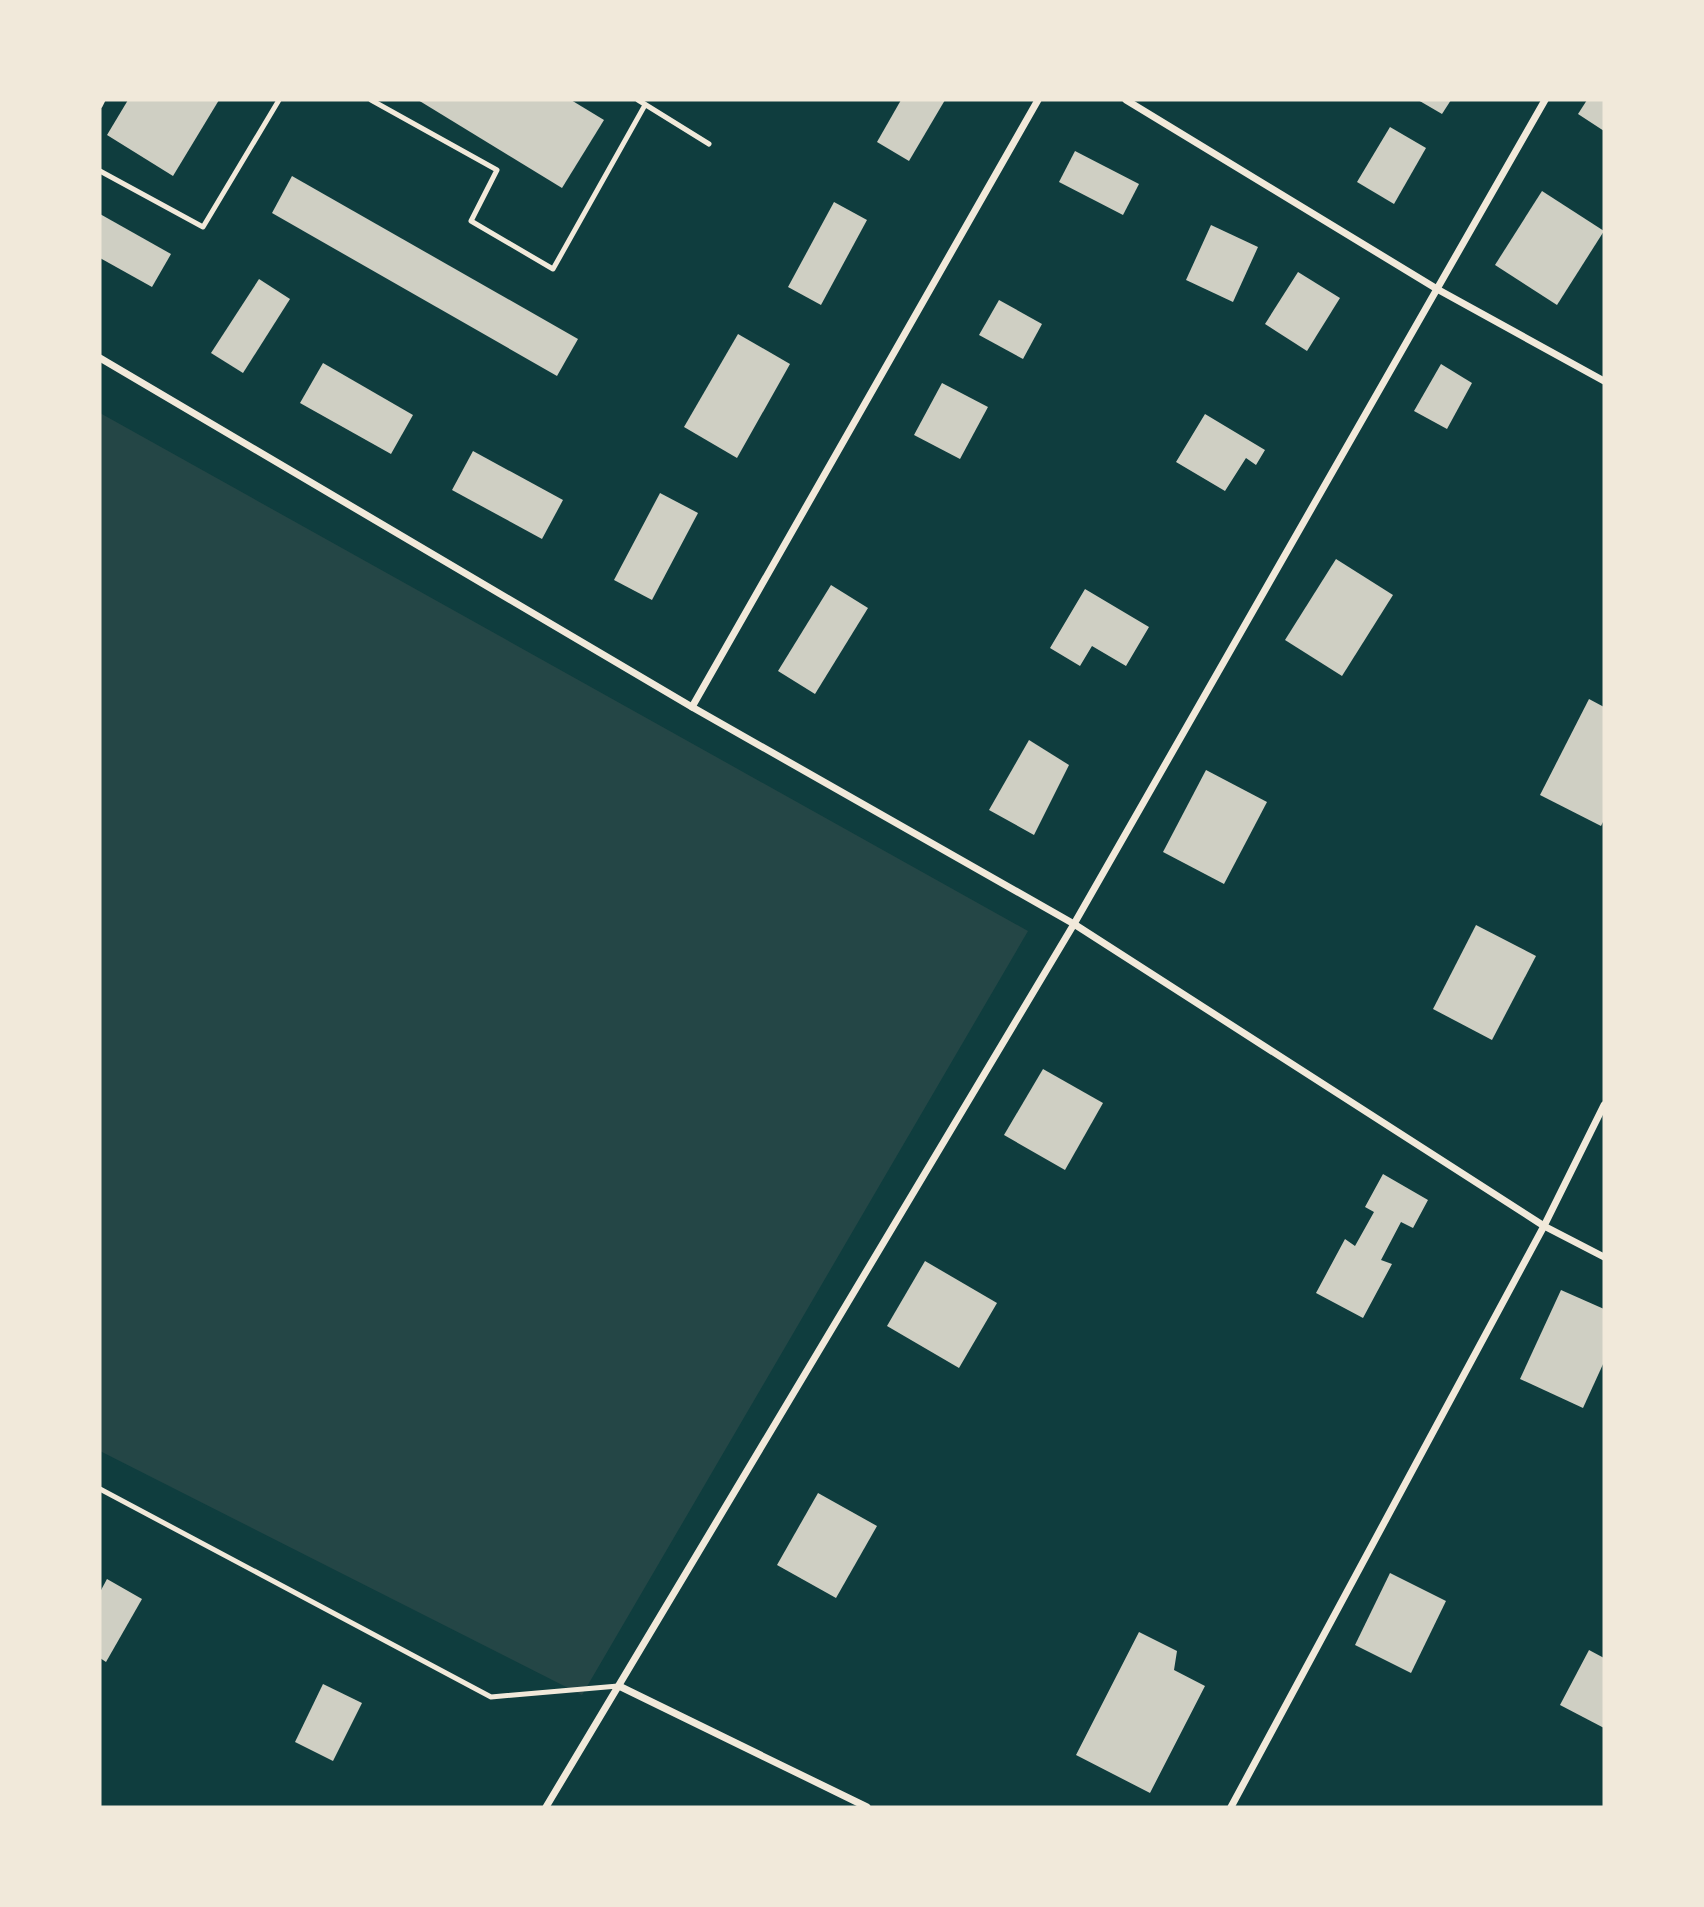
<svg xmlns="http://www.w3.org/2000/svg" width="1704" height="1907" font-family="Barlow,sans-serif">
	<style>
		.green { fill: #244646 }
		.building { fill: #cfcfc3 }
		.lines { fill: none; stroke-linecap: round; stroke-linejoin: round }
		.service { stroke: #f1e9da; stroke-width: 5 }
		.minor { stroke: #f1e9da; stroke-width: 7 }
	</style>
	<rect width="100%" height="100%" fill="#0f3d3e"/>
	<polygon class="green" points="100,413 1028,931 582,1695 100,1451"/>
	<g class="building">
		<polygon points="128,100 219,100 173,176 107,135"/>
		<polygon points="418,100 571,100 604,120 562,188"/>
		<polygon points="901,100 945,100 909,161 877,142"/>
		<polygon points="1418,100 1451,100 1442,114"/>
		<polygon points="1587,100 1604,100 1604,131 1578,114"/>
		<polygon points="1390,127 1426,148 1394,204 1357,182"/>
		<polygon points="1075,151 1139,184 1123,215 1059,182"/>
		<polygon points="292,176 578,339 557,376 272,213"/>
		<polygon points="1542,191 1604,231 1557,305 1495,265"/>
		<polygon points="834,202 867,220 821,305 788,287"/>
		<polygon points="100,214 171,254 152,287 100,258"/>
		<polygon points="1211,225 1258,247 1233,302 1186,280"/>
		<polygon points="1298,272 1340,298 1307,351 1265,324"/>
		<polygon points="259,279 290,299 243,373 211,353"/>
		<polygon points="999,300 1042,324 1023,359 979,335"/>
		<polygon points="738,334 790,364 737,458 684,427"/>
		<polygon points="323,363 413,415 391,454 300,403"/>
		<polygon points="1441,364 1472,383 1447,429 1414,411"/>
		<polygon points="942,383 988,407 960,459 914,435"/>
		<polygon points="1205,414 1265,450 1256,465 1246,458 1225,491 1176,462"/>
		<polygon points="473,451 563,500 542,539 452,490"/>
		<polygon points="660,493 698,513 652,600 614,580"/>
		<polygon points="1336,559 1393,595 1342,676 1285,640"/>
		<polygon points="831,585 868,608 815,694 778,671"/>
		<polygon points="1085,589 1149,627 1126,666 1092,646 1080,666 1050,648"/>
		<polygon points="1589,699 1604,707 1604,820 1601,826 1540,795"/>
		<polygon points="1029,740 1069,765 1034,835 989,810"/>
		<polygon points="1206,770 1267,802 1224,884 1163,852"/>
		<polygon points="1476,925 1536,956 1492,1040 1433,1009"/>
		<polygon points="1043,1069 1103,1103 1065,1170 1004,1135"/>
		<polygon points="1383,1174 1428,1200 1413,1228 1401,1222 1381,1260 1392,1264 1363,1318 1316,1293 1345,1239 1355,1246 1374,1212 1365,1207"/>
		<polygon points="925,1261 997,1303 959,1368 887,1326"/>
		<polygon points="1561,1290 1604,1309 1604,1362 1583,1408 1520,1379"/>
		<polygon points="818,1493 877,1526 836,1598 777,1565"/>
		<polygon points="1390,1573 1446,1601 1411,1673 1355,1645"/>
		<polygon points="107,1579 142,1599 106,1662 100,1658 100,1592"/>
		<polygon points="1139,1632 1177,1651 1174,1670 1205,1686 1150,1793 1076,1755"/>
		<polygon points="1589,1650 1604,1658 1604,1728 1560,1705"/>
		<polygon points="323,1684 362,1703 333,1761 295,1742"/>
	</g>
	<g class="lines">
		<g class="service">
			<polyline points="371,100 497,170 471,221 553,269 645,105"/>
			<polyline points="638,100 709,144"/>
			<polyline points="100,106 103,100"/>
			<polyline points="100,171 203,227 279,100"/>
			<polyline points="100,1489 491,1697 618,1686"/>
		</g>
		<g class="minor">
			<polyline points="1126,100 1437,289 1604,381"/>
			<polyline points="100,358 692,707 1074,924 1544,1226 1604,1257"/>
			<polyline points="692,707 1038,100"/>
			<polyline points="619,1686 867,1807"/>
			<polyline points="546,1807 1074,924 1545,100"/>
			<polyline points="1231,1807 1544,1226 1604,1105"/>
		</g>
	</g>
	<rect width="1704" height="1907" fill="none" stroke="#f1e9da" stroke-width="203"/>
</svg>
